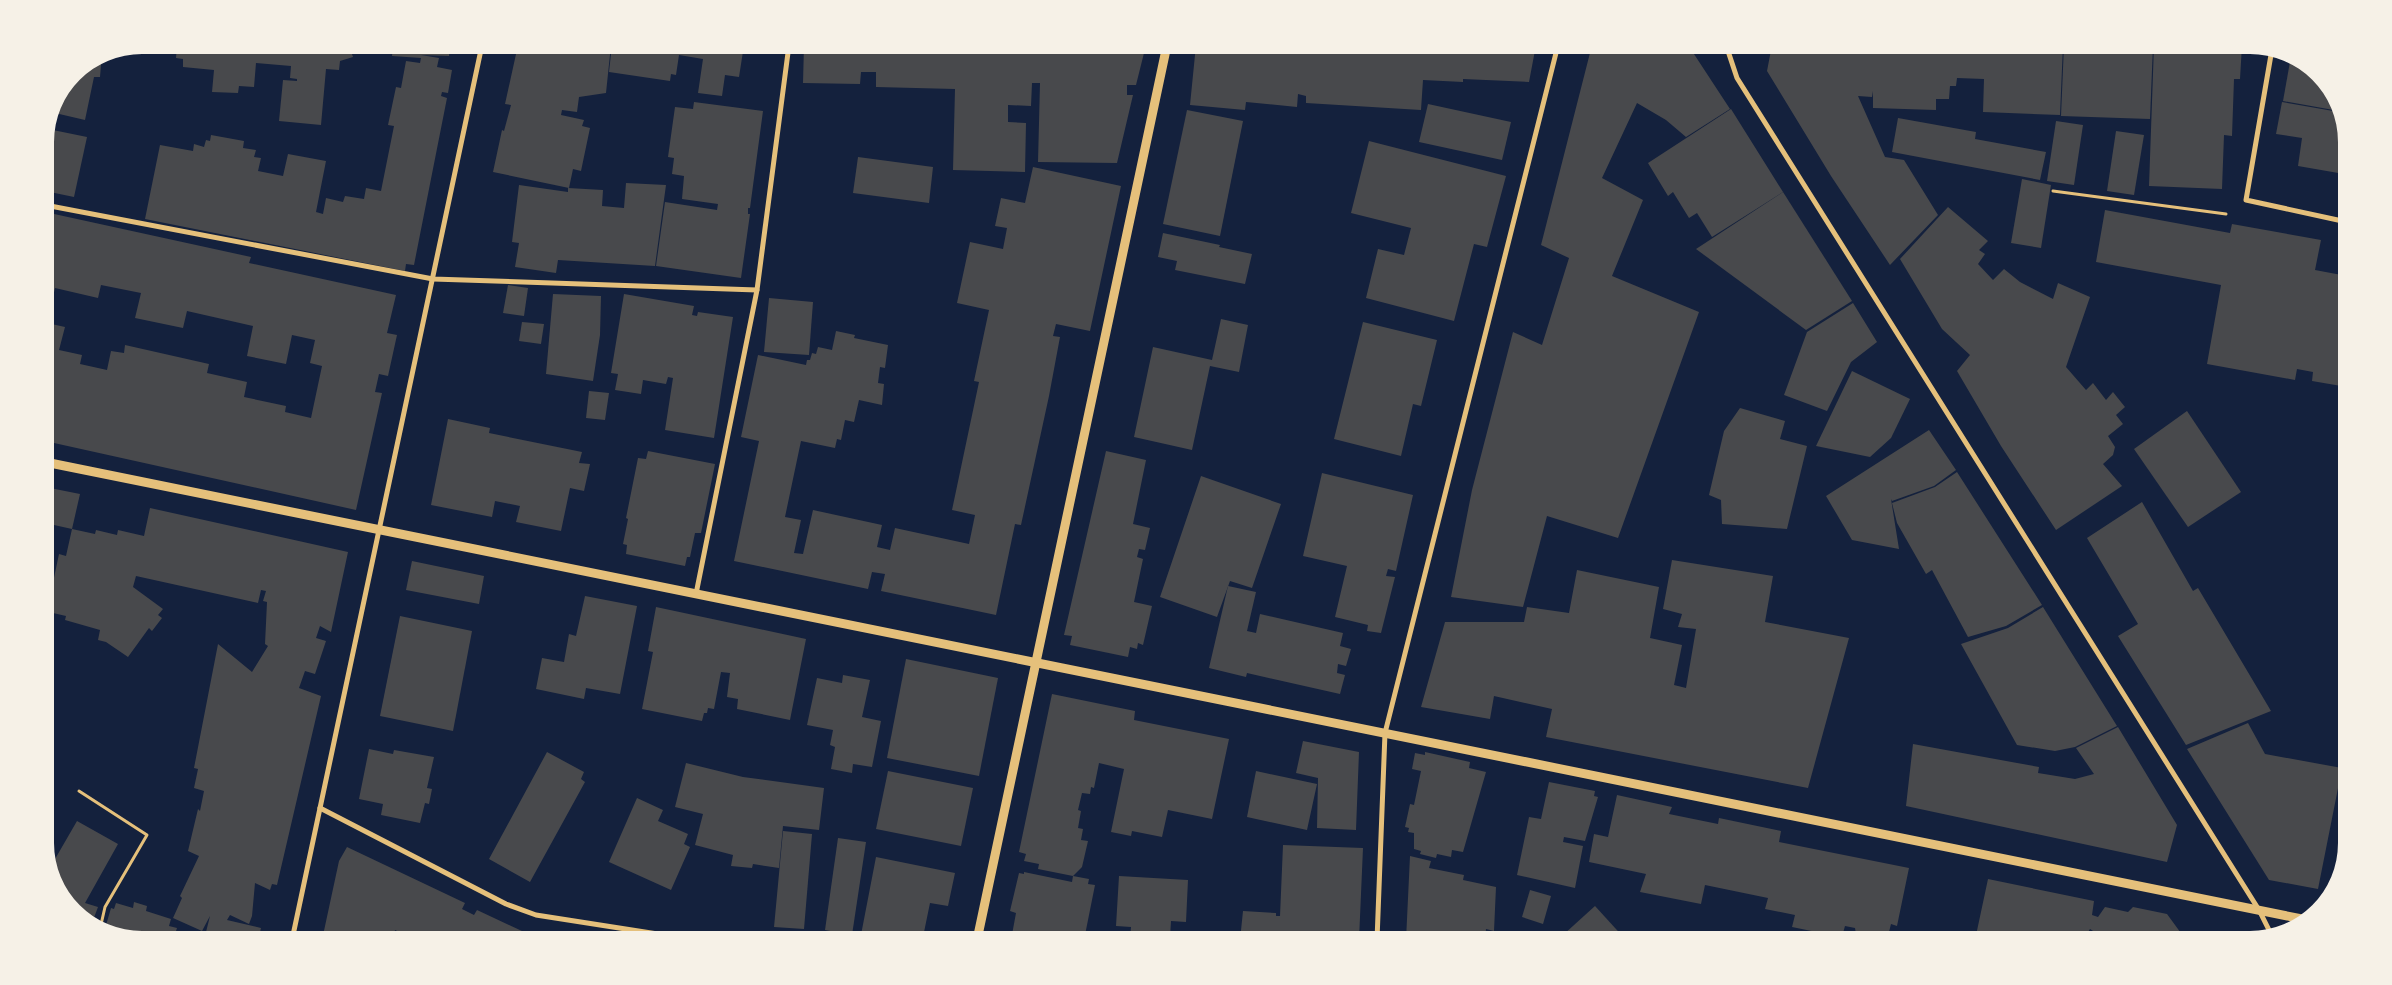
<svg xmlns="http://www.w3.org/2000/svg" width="2392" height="985" font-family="Roboto,sans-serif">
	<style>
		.building { fill: #48494c; fill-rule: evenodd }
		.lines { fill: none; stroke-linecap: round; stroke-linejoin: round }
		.path { stroke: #e5c07b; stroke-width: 3 }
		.minor { stroke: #e5c07b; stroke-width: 5 }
		.tertiary { stroke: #e5c07b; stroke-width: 9 }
	</style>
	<rect width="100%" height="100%" fill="#14213d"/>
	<g class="building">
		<polygon points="177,45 349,45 353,57 340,61 339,70 326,69 321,125 279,121 283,80 297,81 297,79 290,78 291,66 256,63 254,87 239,86 238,93 212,92 214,70 183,67 183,59 176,58"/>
		<polygon points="393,45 450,45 449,56 421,55 439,58 437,67 452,70 448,93 442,92 441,96 447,98 414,265 406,264 405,271 145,219 160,145 193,151 194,144 204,147 206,140 210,141 211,135 244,141 243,148 256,150 254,157 261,158 258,171 283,176 288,154 326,161 316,212 323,214 326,198 343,202 345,196 364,199 366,188 381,191 394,126 388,125 396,87 401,88 406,61 420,63 421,58 392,56"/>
		<polygon points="518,45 611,45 606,93 579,97 577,112 562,110 561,115 584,120 582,126 590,128 581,171 573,169 569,188 493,172 502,130 504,131 511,105 505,104"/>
		<polygon points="612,45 744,45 739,77 725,75 722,96 698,93 703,59 679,55 676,75 671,74 670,81 609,72"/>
		<polygon points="804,45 1146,45 1136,85 1127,85 1127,95 1133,95 1117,163 1038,162 1040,83 1032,83 1031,106 1008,105 1008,122 1026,123 1025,172 953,170 955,89 876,87 876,72 861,72 860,84 803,83"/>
		<polygon points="1196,45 1536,45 1529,82 1463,79 1463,82 1423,80 1421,110 1306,103 1306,96 1298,94 1297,107 1246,102 1245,110 1190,105"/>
		<polygon points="1592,45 1695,45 1697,48 1692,51 1730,109 1686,137 1666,120 1637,103 1602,178 1643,200 1612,276 1699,312 1618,538 1547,516 1523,607 1451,597 1472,490 1513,332 1542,345 1569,258 1541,245"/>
		<polygon points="1772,45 2063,45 2060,115 1983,112 1984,79 1957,78 1956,86 1950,86 1949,99 1936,99 1936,110 1873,108 1873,91 1872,97 1858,96 1885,157 1904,160 1938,215 1890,265 1831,176 1767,71"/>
		<polygon points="2064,45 2153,45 2150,119 2061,116"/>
		<polygon points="2154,45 2242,45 2240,79 2234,79 2232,136 2224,135 2222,189 2149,186"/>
		<polygon points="102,54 100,77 94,77 85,120 55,113 73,73"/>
		<polygon points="2291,56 2331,88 2339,111 2283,101"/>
		<polygon points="694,102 763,111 750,208 748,208 748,214 750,214 741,278 656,266 665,202 717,210 718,204 682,199 684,176 672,174 674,158 668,157 675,107 693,109"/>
		<polygon points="2282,102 2339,112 2347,135 2347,190 2340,189 2344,174 2298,166 2302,138 2276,134"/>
		<polygon points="1428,104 1511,122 1502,160 1419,142"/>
		<polygon points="1731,109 1783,192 1712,237 1697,213 1689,218 1673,192 1668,196 1648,163"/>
		<polygon points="1187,110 1243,121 1220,236 1163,224"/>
		<polygon points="1898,118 1976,132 1975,139 2046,152 2040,180 1892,152"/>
		<polygon points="2056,121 2083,125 2074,185 2047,181"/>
		<polygon points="48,129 87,137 74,197 45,191 45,135"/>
		<polygon points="2116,131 2144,135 2134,195 2107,191"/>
		<polygon points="1369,141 1506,176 1487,247 1474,244 1454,321 1366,298 1378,249 1404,255 1411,228 1351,213"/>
		<polygon points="858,157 933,167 929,203 853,193"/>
		<polygon points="1033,167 1121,186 1090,331 1056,324 1053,336 1060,337 1049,396 1021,525 1015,524 996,615 881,591 885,574 872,572 868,589 734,561 759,441 741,437 758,355 806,365 807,360 810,360 812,353 816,354 818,347 832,350 836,331 855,335 854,338 888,345 885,368 880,367 878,383 884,384 882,405 859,400 854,422 845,420 841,440 837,439 835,448 801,441 785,517 801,520 794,553 803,554 813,510 882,525 877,547 890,550 895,528 969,544 975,515 952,510 979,382 974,381 989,310 957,303 970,242 1003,249 1007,228 995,226 1001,198 1025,203"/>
		<polygon points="2022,179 2051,185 2041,248 2011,243"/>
		<polygon points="626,183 666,185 655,266 558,260 556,273 515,267 519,243 512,242 519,185 568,192 568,188 603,190 602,206 624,208"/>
		<polygon points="1783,192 1852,301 1806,330 1696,249"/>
		<polygon points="1948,207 1988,241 1979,250 1985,254 1978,264 1993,280 2004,269 2020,282 2053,299 2058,283 2090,297 2066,367 2086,390 2093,383 2106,400 2113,392 2125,407 2116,415 2123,424 2108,436 2115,447 2113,455 2103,464 2122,486 2056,530 2001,446 1957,371 1970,355 1942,329 1900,259"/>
		<polygon points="2105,210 2230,233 2232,224 2321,240 2315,270 2347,276 2347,387 2312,381 2313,372 2297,369 2295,380 2207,364 2221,285 2096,262"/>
		<path d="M45,212L251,257L249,263L396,295L387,333L397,335L388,376L379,374L375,392L382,393L356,510L45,441ZM101,285L141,293L135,318L183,328L187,311L253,326L247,356L286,364L292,335L315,340L310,363L322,366L311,418L285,412L286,406L244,397L247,382L207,373L209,364L125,345L124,353L111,351L107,370L80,364L82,355L59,350L65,327L47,323L55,288L98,298Z"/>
		<polygon points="1163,233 1220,245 1219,247 1252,254 1245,284 1175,270 1177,261 1158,257"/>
		<polygon points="508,285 528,288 524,316 503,313"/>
		<polygon points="553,294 601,296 600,335 593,381 546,374"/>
		<polygon points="624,294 694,306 692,315 697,316 698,312 733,317 714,438 665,430 673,378 668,377 666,384 643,380 641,394 615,390 618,374 611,373"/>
		<polygon points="769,298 813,302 809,355 764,352"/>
		<polygon points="1853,303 1877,342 1851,362 1827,411 1784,395 1807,332"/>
		<polygon points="1221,319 1248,325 1239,372 1210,366 1192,450 1134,437 1153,347 1212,360"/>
		<polygon points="522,322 544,324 541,344 519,341"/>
		<polygon points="1363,322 1437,340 1421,406 1413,404 1401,456 1334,439"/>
		<polygon points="1852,371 1910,399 1891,438 1870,457 1816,446"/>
		<polygon points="589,391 609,393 605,420 586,418"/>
		<polygon points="1740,408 1785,421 1780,439 1807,446 1787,529 1722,524 1721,500 1709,495 1724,431"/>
		<polygon points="2187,411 2241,492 2188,527 2134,449"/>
		<polygon points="448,419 490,428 489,433 582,452 579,463 590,464 584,491 570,488 561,531 516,522 520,506 495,501 492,517 431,505"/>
		<polygon points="1929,430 1956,470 1934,486 1892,501 1891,499 1899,549 1852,540 1826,496"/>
		<polygon points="648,451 715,464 701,533 695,533 690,557 687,557 685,566 626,554 627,545 623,544 628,519 626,518 638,458 646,459"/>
		<polygon points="1106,451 1146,460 1133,524 1150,528 1145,550 1139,549 1137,557 1143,559 1134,602 1152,606 1143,645 1138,643 1137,649 1130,647 1128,657 1070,645 1072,636 1064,635"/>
		<polygon points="1957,472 2042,605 2006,626 1968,637 1932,570 1926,574 1897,523 1892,503 1935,487"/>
		<polygon points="1322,473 1413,495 1396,571 1388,569 1386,576 1395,577 1381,633 1367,631 1368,625 1335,617 1347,566 1303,556"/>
		<polygon points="1201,476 1281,504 1252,588 1230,581 1217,617 1160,597"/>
		<polygon points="45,487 80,494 72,529 45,523"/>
		<polygon points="2142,502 2193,591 2198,588 2271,711 2186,745 2118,636 2138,624 2087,538"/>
		<polygon points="150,508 348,552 331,632 320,626 316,638 326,641 315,674 305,671 299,688 321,696 277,885 272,884 270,890 255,883 252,916 249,924 230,915 227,920 261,928 258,940 204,940 210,916 202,931 173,918 182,898 180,896 199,856 188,851 198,809 200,811 204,791 194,788 198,769 194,768 218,644 252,672 268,646 265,644 267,602 263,601 266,591 261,590 258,603 136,576 133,587 163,609 158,615 162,618 152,631 149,628 128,657 106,642 98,640 100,630 65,620 66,616 53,613 54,607 48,606 59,554 66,556 72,529 95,534 96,530 117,535 118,530 144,536"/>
		<polygon points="1672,560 1773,576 1765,622 1849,638 1808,788 1546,737 1552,709 1494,696 1490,719 1421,707 1445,622 1524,622 1527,607 1569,613 1577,570 1659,587 1650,638 1682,645 1674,685 1686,688 1696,629 1678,627 1682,614 1663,609"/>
		<polygon points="412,561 484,576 479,604 406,590"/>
		<polygon points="1228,586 1256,592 1247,631 1256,633 1260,614 1343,633 1340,646 1351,649 1346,666 1338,664 1337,673 1345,675 1340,694 1247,673 1246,677 1209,668"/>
		<polygon points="585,596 637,606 620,694 586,688 584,699 536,689 542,658 564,662 569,634 576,636"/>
		<polygon points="656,607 806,639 790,720 737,709 738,699 727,697 730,673 721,672 714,709 708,708 707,713 704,713 702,721 642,709 653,652 648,651"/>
		<polygon points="2043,607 2117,726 2075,747 2055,751 2017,745 1961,644 2008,628"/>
		<polygon points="400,616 472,631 453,731 380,716"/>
		<polygon points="45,646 53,648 48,675 53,676 49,695 45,694"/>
		<polygon points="906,659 998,678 979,776 887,758"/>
		<polygon points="843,675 870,680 862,717 881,721 872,767 853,764 852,773 831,769 835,747 830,745 833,730 807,725 817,678 842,683"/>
		<polygon points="1052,694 1135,711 1134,720 1229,739 1212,819 1168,810 1162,837 1132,831 1131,836 1111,832 1124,769 1099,763 1094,788 1091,787 1090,794 1082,793 1078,810 1081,811 1078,828 1083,829 1081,840 1088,841 1082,867 1073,876 1038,869 1039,864 1024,861 1026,854 1019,852"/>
		<polygon points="2248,723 2265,754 2342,768 2318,889 2269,880 2187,749"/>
		<polygon points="2118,727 2177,825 2167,862 1906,806 1913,744 2039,767 2038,773 2075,779 2094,774 2076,748"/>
		<polygon points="1303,741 1359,752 1356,830 1317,828 1318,778 1296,773"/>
		<polygon points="369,749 393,754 394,750 434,757 427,788 432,789 429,804 425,803 420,823 381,815 383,804 359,799"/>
		<polygon points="547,752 584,772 581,779 585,782 530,882 489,859"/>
		<polygon points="1425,752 1470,762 1469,768 1486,772 1463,852 1452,850 1451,857 1437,854 1436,858 1420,854 1421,851 1414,849 1414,833 1408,832 1409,828 1405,827 1410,804 1414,805 1421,771 1412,769 1415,753 1425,755"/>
		<polygon points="686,763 743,777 824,788 819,830 783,826 779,868 753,864 752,868 731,866 733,855 695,845 703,814 675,807"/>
		<polygon points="888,771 973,788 961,846 876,829"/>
		<polygon points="1256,771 1317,784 1307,830 1247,817"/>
		<polygon points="1549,782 1595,791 1594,796 1598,797 1585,841 1564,837 1563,842 1583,846 1575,888 1517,875 1529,817 1541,819"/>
		<polygon points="1617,795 1672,807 1669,814 1718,824 1719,818 1781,831 1779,842 1909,868 1897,926 1891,924 1889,932 1896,934 1894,940 1857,940 1855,928 1845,926 1843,933 1832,931 1831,935 1792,927 1795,915 1765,909 1768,898 1705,885 1701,904 1640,892 1646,874 1589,862 1594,834 1608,837"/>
		<polygon points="637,798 663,810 658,821 688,834 684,844 690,847 671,890 609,862"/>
		<polygon points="77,821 118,844 85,903 98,907 92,923 65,902 51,866"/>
		<polygon points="783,831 812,834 804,929 774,927"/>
		<polygon points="838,838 866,842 852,935 825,930"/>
		<polygon points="1283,845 1363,848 1359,940 1240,940 1243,911 1276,913 1276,916 1280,916"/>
		<polygon points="347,847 465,903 462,909 474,915 477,910 537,938 536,940 416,940 395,930 393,940 322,940 339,861"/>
		<polygon points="1410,856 1431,861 1429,868 1464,875 1463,880 1496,887 1494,931 1486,929 1485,940 1406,940"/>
		<polygon points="876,857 955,873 948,906 930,903 923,937 913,935 912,940 860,940"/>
		<polygon points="1024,872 1072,882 1073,876 1089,879 1088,884 1095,885 1084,940 1011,940 1016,913 1010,911 1019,873 1024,874"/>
		<polygon points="1119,876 1188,880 1186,922 1171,921 1170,937 1185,938 1185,940 1130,940 1131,927 1116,926"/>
		<polygon points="1988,879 2094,901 2092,915 2098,917 2105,907 2128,912 2133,907 2167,914 2186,940 2107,940 2090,929 2083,940 1975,940"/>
		<polygon points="1530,890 1551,896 1543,924 1522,917"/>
		<polygon points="134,902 147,906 146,911 171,919 169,926 177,928 173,940 142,940 104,932 111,908 114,909 116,903 133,908"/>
		<polygon points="1595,906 1626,940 1567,940 1563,935"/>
	</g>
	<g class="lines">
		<g class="path">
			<polyline points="2053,191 2226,214"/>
			<polyline points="79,791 147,835 105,907 100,929"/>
		</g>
		<g class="minor">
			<polyline points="1726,45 1737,78 2259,910 2271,934"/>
			<polyline points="2272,49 2246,200 2347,222"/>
			<polyline points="45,205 433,279 757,290"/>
			<polyline points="696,594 757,290 789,45"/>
			<polyline points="320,808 506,904 536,915 696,940"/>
			<polyline points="292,940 482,45"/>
			<polyline points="1377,940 1385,733 1558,45"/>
		</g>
		<g class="tertiary">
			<polyline points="45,462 2307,920"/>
			<polyline points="977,940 1167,45"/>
		</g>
	</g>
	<path d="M0 0H2392V985H0ZM142 54H2250A88 88 0 0 1 2338 142V843A88 88 0 0 1 2250 931H142A88 88 0 0 1 54 843V142A88 88 0 0 1 142 54Z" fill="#f6f1e7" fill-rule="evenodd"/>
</svg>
